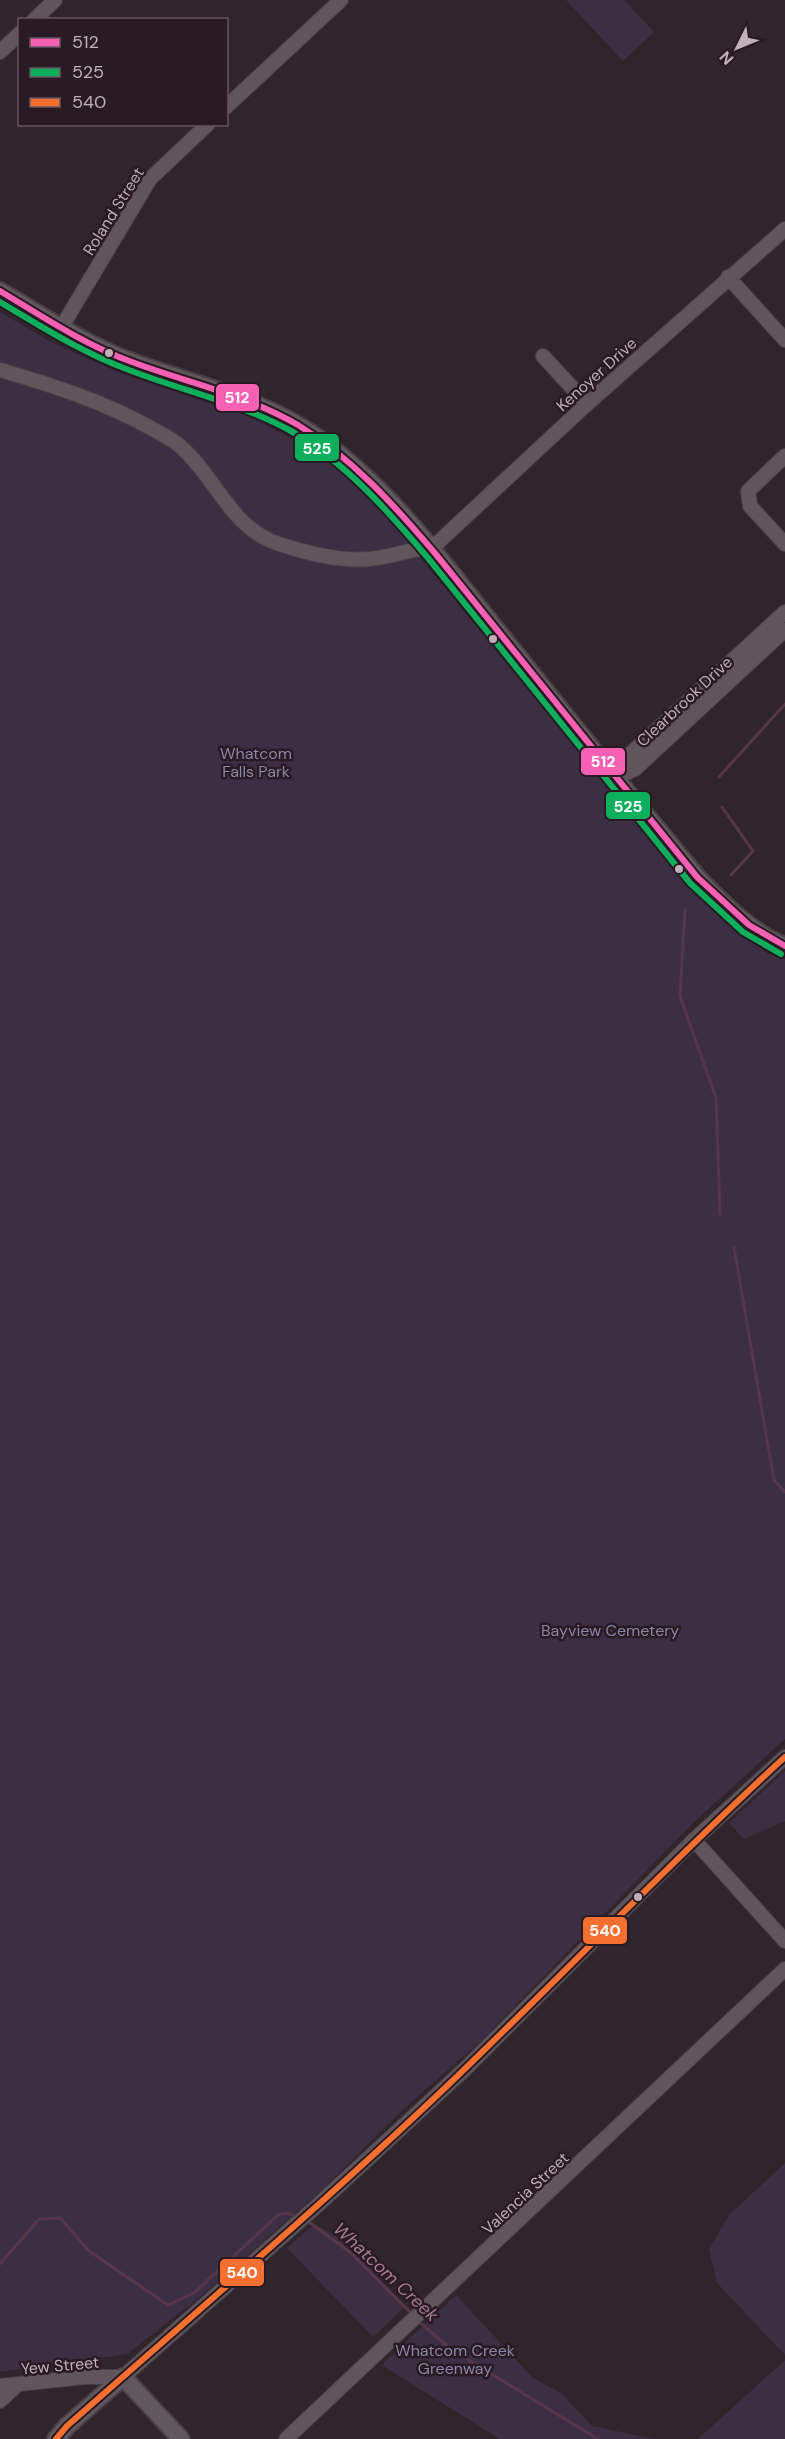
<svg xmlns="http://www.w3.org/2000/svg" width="785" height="2439" font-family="'DM Sans',sans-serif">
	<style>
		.green { fill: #3d2f43 }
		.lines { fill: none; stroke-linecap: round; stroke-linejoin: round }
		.stream { stroke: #58364a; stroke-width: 3 }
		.minor-casing { stroke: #494146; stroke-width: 16 }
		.major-casing { stroke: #4a4045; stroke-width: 20 }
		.minor { stroke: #5f555a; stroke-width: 14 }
		.major { stroke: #60585c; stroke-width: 16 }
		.bus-1-casing { stroke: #291a23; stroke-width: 10 }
		.bus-2-casing { stroke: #291a23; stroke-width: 10 }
		.bus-3-casing { stroke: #291a23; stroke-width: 10 }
		.bus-1 { stroke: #f860b3; stroke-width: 6 }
		.bus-2 { stroke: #0daf5c; stroke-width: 6 }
		.bus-3 { stroke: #f46f30; stroke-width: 6 }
		.bus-dot { fill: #c1afb9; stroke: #291a23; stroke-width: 2 }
		.labels { text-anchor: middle; stroke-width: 5; stroke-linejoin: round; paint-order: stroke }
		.street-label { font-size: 16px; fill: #c1afb9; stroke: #291a23 }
		.park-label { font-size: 16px; fill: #8987a5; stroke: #291a23 }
		.water-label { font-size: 18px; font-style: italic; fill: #a77a95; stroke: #291a23 }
		.line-badge { stroke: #291a23; stroke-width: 2 }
		.badge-label { font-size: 16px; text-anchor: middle; font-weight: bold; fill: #fff }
	</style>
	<rect width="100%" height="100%" fill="#30252b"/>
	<g class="green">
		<polygon points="566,0 624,0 654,32 623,61"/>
		<polygon points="0,312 51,342 120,373 251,417 316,452 369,495 695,894 768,954 785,959 785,1739 693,1823 483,2039 399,2113 328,2184 199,2298 127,2354 0,2372"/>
		<polygon points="785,1771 785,1821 744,1839 729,1823"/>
		<polygon points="785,2163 785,2355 717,2283 709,2249 729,2215"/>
		<polygon points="315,2224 349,2244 404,2308 373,2337 287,2248"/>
		<polygon points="456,2295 533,2378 561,2393 592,2426 655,2439 500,2439 381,2365"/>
		<polygon points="785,2360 785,2439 698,2439"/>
	</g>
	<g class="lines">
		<g class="stream">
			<polyline points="719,777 785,704"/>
			<polyline points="722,807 753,851 731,875"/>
			<polyline points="685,910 680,996 716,1098 720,1214"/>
			<polyline points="734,1248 774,1480 785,1492"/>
			<polyline points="306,2220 351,2253 413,2315"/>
			<polyline points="0,2264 39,2219 60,2218 89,2251 168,2305 194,2293 278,2215 286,2213 297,2216"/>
			<polyline points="417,2320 452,2350 598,2439"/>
		</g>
		<g class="minor-casing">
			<g id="minor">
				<polyline points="34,20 55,0"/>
				<polyline points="0,52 20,33"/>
				<polyline points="226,107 341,0"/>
				<polyline points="728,277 785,340"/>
				<polyline points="61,328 150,179 208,124"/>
				<polyline points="543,356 587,404"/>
				<path d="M0,370C51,385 102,401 149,427C159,433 171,438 180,446C217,478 230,528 279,544C307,553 340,562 369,559C392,557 408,549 432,548L587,404L785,229"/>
				<polyline points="785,456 748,491 750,506 785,544"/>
				<polyline points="617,777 626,758 785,612"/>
				<polyline points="617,777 635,769 785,630"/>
				<polyline points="694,1840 785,1941"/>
				<polyline points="0,2386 84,2377 123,2377 320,2203 465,2069 694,1840 785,1757"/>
				<polyline points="0,2401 17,2385"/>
				<polyline points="286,2439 785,1969"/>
			</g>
		</g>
		<g class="major-casing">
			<g id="major">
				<path d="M0,291C42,316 86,345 132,362C194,385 264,399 318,438C390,489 441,561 496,629C562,712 629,795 697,877C722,902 751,933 785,946"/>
				<polyline points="56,2439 67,2426 123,2377 181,2439"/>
			</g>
		</g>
		<use href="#minor" class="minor"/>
		<use href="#major" class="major"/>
		<g class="bus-1-casing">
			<path id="bus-1" d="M0,291C43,317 85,345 132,362C188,383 247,395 298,425C352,458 394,505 434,552L697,877L749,925L785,946"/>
		</g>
		<g class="bus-2-casing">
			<path id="bus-2" d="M0,302C42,327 83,353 129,370C183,391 240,403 291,431C345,462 388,511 428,558L690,883L743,932L781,954"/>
		</g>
		<g class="bus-3-casing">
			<path id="bus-3" d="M56,2439L67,2426C194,2314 323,2204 446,2087C560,1978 668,1864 785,1757"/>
		</g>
		<use href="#bus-1" class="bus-1"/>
		<use href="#bus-2" class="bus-2"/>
		<use href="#bus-3" class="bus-3"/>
	</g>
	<g class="bus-dot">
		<circle cx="109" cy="353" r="5"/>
		<circle cx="493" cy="639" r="5"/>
		<circle cx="679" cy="869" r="5"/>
		<circle cx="638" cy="1897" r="5"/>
	</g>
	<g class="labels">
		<g class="street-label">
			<text transform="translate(113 211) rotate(-58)" y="6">Roland Street</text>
			<text transform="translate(596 374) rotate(-42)" y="6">Kenoyer Drive</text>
			<text transform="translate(684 701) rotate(-43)" y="6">Clearbrook Drive</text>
			<text transform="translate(525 2193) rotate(-43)" y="6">Valencia Street</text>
			<text transform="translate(60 2365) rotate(-5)" y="6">Yew Street</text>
		</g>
		<g class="park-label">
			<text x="256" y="759">Whatcom<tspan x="256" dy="18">Falls Park</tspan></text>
			<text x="610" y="1636">Bayview Cemetery</text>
			<text x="455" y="2356">Whatcom Creek<tspan x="455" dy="18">Greenway</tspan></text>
		</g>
		<g class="water-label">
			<text transform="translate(386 2272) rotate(43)" y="6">Whatcom Creek</text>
		</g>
	</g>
	<g class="line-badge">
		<rect x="215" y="383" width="45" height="29" rx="6" fill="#f860b3"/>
		<rect x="294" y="433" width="46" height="29" rx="6" fill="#0daf5c"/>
		<rect x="580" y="747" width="46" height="29" rx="6" fill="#f860b3"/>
		<rect x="605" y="791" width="46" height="29" rx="6" fill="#0daf5c"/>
		<rect x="582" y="1916" width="46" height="29" rx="6" fill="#f46f30"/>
		<rect x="219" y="2258" width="46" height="29" rx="6" fill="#f46f30"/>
	</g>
	<g class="badge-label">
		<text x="237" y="403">512</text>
		<text x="317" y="454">525</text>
		<text x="603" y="767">512</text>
		<text x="628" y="812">525</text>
		<text x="605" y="1936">540</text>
		<text x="242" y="2278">540</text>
	</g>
	<rect x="18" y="18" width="210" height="108" fill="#291a23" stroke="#66565f" stroke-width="1.5"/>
	<rect x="30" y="38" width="30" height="9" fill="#f860b3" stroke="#66565f" stroke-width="1.5"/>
	<text x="72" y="48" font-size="18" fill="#c1afb9">512</text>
	<rect x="30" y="68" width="30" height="9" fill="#0daf5c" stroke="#66565f" stroke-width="1.5"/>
	<text x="72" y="78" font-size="18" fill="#c1afb9">525</text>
	<rect x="30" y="98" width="30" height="9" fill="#f46f30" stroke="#66565f" stroke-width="1.5"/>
	<text x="72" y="108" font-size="18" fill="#c1afb9">540</text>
	<g transform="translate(737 48) rotate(227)" stroke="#291a23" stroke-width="4.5" paint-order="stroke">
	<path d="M0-4.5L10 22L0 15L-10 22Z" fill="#c1afb9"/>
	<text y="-9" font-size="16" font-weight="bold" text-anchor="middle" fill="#c1afb9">N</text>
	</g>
</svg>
